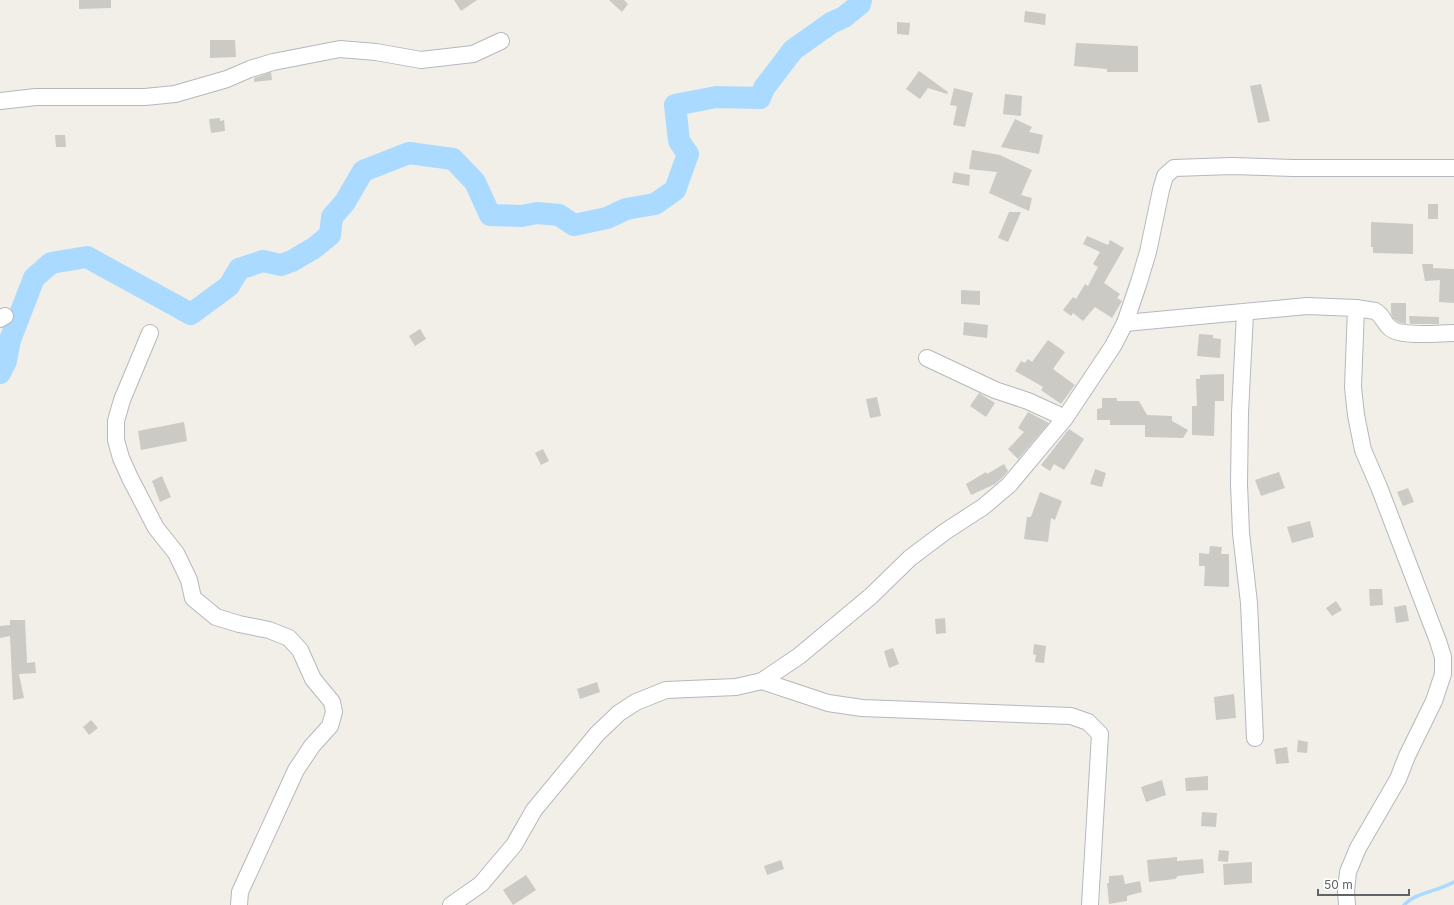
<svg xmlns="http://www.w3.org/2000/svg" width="1454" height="905" font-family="Inter,sans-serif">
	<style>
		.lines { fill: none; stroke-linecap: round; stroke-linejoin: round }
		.stream { stroke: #aadaff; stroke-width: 3.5 }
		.river { stroke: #aadaff; stroke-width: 22 }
		.building { fill: #cccac5 }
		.minor-casing { stroke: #b5b8bc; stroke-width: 18 }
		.minor { stroke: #fff; stroke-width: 16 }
	</style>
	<rect width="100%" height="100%" fill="#f1efe8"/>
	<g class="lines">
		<path class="stream" d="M1404,905C1416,892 1439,891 1454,882"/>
		<polyline class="river" points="0,373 6,361 10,340 34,278 51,263 87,257 191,314 229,286 239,269 263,261 281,265 292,261 314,248 330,235 332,217 345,202 363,171 409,153 453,159 475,182 490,215 522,216 537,213 559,215 574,225 607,218 626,209 655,204 675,190 688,154 679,141 675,105 716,97 760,98 764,88 793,50 831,23 844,17 860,4 861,0"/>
	</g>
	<g class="building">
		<polygon points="79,0 111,0 111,8 79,9"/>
		<polygon points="454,0 477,0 461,11"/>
		<polygon points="609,0 624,0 628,4 622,12"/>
		<polygon points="1025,11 1046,14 1045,25 1024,22"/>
		<polygon points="897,22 910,23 909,35 897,34"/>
		<polygon points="210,40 235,40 236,57 210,58"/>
		<polygon points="1076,43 1138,46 1138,72 1107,72 1107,69 1074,66"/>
		<polygon points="919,71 948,92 947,94 928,88 920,99 906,89"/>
		<polygon points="271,72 272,80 254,82 254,78"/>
		<polygon points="1261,84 1270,121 1258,123 1250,86"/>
		<polygon points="954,88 973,93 965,127 953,125 957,106 950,105"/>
		<polygon points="1005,94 1022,96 1021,116 1003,114"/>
		<polygon points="220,118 220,121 224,120 225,131 211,133 209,119"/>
		<polygon points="1015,119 1032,127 1029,132 1043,135 1039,154 1001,147"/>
		<polygon points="55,135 65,135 66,147 56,147"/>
		<polygon points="972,150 1000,155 1032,170 1021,195 1032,198 1029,211 989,193 997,172 969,169"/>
		<polygon points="954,172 970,175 969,186 952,183"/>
		<rect x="1428" y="204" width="10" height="15"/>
		<polygon points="1009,212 1021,212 1008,242 998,238"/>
		<polygon points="1371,222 1413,224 1413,254 1373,253 1373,247 1371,247"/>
		<polygon points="1087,236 1108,245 1110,240 1124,248 1104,283 1120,294 1117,298 1122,301 1112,318 1095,307 1083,321 1073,313 1071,316 1063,310 1073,297 1076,299 1085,284 1088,286 1098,267 1093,264 1100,252 1083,244"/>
		<polygon points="1422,264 1433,264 1433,268 1454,269 1454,303 1439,302 1440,280 1425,281"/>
		<polygon points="961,290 980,291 980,305 961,304"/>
		<polygon points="1391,303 1406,303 1406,324 1398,322 1393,318 1391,313"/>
		<polygon points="1409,316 1439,317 1439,324 1410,324"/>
		<polygon points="964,322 988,325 987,338 963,335"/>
		<polygon points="420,329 426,339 415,346 409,336"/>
		<polygon points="1199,334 1213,335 1213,338 1221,339 1220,358 1197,356"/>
		<polygon points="1048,340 1065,352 1053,369 1075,385 1061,404 1041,390 1043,387 1015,371 1021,361 1025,363 1028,359 1032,362"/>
		<polygon points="1224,374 1224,401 1215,401 1214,436 1192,435 1192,406 1197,406 1196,379 1200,379 1200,375"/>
		<polygon points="979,393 995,403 986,417 970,406"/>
		<polygon points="877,397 881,416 870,418 866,399"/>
		<polygon points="1102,398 1117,398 1117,401 1139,401 1147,415 1172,416 1172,421 1188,430 1183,438 1145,437 1145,425 1110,425 1110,420 1097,420 1097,409 1102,408"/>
		<polygon points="1028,412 1049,423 1018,459 1008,449 1024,432 1018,428"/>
		<polygon points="184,422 187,441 141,450 138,431"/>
		<polygon points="1069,429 1084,439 1064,470 1054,464 1050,471 1041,465"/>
		<polygon points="543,449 549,461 541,465 535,453"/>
		<polygon points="1004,464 1008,471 1002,478 995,484 971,495 966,484 986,472 987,474"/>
		<polygon points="1095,469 1106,473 1102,487 1090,484"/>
		<polygon points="1279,472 1285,488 1261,496 1255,480"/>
		<polygon points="162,476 171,497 160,502 152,481"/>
		<polygon points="1408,488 1414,502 1403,506 1397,492"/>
		<polygon points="1040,492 1062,501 1055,520 1051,518 1048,542 1024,539 1027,517 1031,517"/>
		<polygon points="1310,521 1314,537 1292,543 1287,527"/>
		<polygon points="1210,546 1222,547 1221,554 1229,554 1229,587 1204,586 1205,566 1199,566 1199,553 1209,554"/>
		<polygon points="1369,589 1382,589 1383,605 1370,606"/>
		<polygon points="1336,601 1342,610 1332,616 1326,608"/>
		<polygon points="1406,605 1409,621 1396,623 1394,607"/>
		<polygon points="945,618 946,633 936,634 935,619"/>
		<polygon points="10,620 25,620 27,663 35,662 36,673 19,674 24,698 13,700 10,636 0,638 0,626 10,625"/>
		<polygon points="1034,644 1046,646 1044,663 1035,662 1036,655 1033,654"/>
		<polygon points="893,648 899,664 889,668 884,651"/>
		<polygon points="597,682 600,692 580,699 577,689"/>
		<polygon points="1234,694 1236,718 1216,720 1214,697"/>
		<polygon points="91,720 98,728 89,735 83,727"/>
		<polygon points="1298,740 1308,742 1307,753 1297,752"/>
		<polygon points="1287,747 1289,763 1276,764 1274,749"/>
		<polygon points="1208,776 1208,790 1186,791 1185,778"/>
		<polygon points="1162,780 1166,795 1146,802 1141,787"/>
		<polygon points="1202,812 1217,813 1216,827 1201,826"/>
		<polygon points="1219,850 1229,851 1228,862 1218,861"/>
		<polygon points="1177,857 1177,861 1203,859 1204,873 1178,876 1175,879 1149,882 1147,860"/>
		<polygon points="781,860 784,869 767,875 764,866"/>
		<polygon points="1252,862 1252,883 1224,885 1223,864"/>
		<polygon points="526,875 536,890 513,905 503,890"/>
		<polygon points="1123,875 1125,884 1140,881 1142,892 1127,896 1127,901 1109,904 1107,883 1109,883 1109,876"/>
	</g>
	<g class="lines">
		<g class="minor-casing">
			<g id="minor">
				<polyline points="0,101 36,97 145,97 175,94 227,79 250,69 273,62 340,49 376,52 421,60 473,54 501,41"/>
				<polyline points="1245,313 1240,413 1239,484 1241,533 1249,603 1255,738"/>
				<polyline points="0,319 5,316"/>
				<path d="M1125,323L1307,306L1356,308L1375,311C1383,315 1383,322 1389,327C1399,338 1439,333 1454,333"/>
				<polyline points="150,333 122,400 116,421 116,440 121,458 130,478 156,528 176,553 189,580 193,598 216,617 239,624 269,630 289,638 300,650 313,679 332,702 334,712 330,726 312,746 296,770 240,892 239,905"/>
				<polyline points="927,358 995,390 1028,401 1065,418"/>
				<polyline points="762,681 828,703 862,708 1071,716 1088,722 1100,734 1090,905"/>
				<polyline points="451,905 481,884 514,845 534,810 597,734 619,713 636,702 666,690 736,687 762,681 799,656 871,596 910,558 946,531 983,507 1009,485 1065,418 1113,346 1125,323 1139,282 1148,252 1161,190 1165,176 1174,168 1232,166 1293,168 1454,168"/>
				<polyline points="1347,905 1346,891 1348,872 1358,848 1398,779 1407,756 1434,701 1443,674 1443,657 1438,641 1379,487 1363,450 1356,415 1353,387 1356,308"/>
			</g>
		</g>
		<use href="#minor" class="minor"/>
	</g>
	<path d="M1318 889v6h91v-6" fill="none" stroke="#5f6368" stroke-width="2"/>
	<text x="1324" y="889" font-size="12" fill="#5f6368" stroke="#ffffff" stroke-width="3" paint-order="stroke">50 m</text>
</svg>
